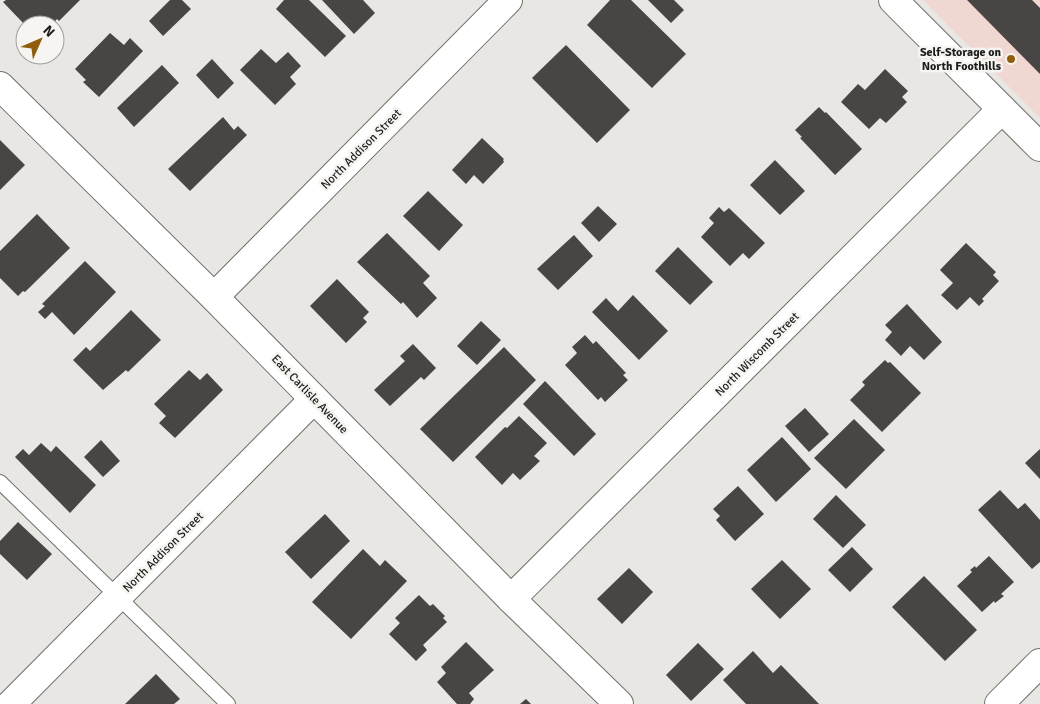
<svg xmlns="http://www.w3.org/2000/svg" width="1040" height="704" font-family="Signika,sans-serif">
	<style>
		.commercial { fill: #f1d7d1 }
		.building { fill: #494544 }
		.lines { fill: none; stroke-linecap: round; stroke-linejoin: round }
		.service-casing { stroke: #716f6c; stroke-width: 16 }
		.minor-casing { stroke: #716f6c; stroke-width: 30 }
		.service { stroke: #fff; stroke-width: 14 }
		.minor { stroke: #fff; stroke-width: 28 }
		.poi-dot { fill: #905d0e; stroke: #f6f5f1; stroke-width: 2 }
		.labels { text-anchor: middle; stroke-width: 5; stroke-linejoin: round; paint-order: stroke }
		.poi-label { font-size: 12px; font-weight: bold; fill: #1d1d1b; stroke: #f6f5f1; text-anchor: end }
		.street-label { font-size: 12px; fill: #1d1d1b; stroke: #f6f5f1 }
	</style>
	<rect width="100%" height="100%" fill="#e9e7e3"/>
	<polygon class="commercial" points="923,0 1040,0 1040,118"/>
	<g class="building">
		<polygon points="6,0 80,0 59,21 57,19 52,25 25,25 3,2"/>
		<polygon points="170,0 182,0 191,9 163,36 149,21"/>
		<polygon points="284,0 309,0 346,36 325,57 276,9"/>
		<polygon points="322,0 363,0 375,13 354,34"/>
		<polygon points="610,0 631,0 686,54 652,88 587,25"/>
		<polygon points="648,0 674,0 684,10 671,23"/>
		<polygon points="967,0 1032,0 1040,8 1040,74"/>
		<polygon points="110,33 124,45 130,38 143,51 99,97 83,82 86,80 75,69"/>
		<polygon points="566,45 630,110 597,143 532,78"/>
		<polygon points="261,49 276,63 288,52 301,66 290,77 296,84 275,105 240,70"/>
		<polygon points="212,59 234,83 218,99 196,75"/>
		<polygon points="162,65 179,83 134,127 117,108"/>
		<polygon points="885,69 908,91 902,97 907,102 886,123 880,118 869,129 841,102 858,84 865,90"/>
		<polygon points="819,107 825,113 826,112 862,149 835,175 800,138 802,137 795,130"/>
		<polygon points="223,117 234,130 238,126 247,135 190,191 168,169"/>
		<polygon points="482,138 504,159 503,160 504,162 483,184 474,175 466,184 452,170"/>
		<polygon points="0,140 25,165 0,190"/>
		<polygon points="775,160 805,191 780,215 750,185"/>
		<polygon points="428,191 463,225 439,251 403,216"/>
		<polygon points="598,206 617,224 599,242 581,223"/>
		<polygon points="719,207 724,212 729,208 765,243 749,259 743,253 730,266 701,237 714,223 709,218"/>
		<polygon points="37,214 70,248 25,292 23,291 18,296 0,278 0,251"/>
		<polygon points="387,233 430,276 423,283 437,298 417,318 403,302 401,304 357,262"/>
		<polygon points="574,235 593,256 558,290 537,269"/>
		<polygon points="966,243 996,272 993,275 999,281 982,299 984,301 979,306 970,297 957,310 941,295 953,283 940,270"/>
		<polygon points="678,247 713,282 690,305 655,271"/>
		<polygon points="85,261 116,292 74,335 52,312 45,319 38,312 45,306 42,304"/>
		<polygon points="337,279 369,312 363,318 367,322 346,343 310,306"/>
		<polygon points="633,295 668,331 639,360 592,312 606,298 618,311"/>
		<polygon points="907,304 942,342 924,360 910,346 901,356 885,340 892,332 885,325"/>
		<polygon points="131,310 161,340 128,372 126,370 103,390 73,360 86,347 90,351"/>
		<polygon points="481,321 501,340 477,365 457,346"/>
		<polygon points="585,335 593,344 596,341 626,373 623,375 628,380 605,402 601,397 598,400 565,365 577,353 572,347"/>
		<polygon points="413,344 436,368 424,380 421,377 390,406 374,390 405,361 400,356"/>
		<polygon points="504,347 536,380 453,462 420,429"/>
		<polygon points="885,360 888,363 890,362 921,393 882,432 850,400 865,385 862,382"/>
		<polygon points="189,370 200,380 207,373 223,390 175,438 159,423 166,416 154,404"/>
		<polygon points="545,381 596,434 574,456 523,404"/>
		<polygon points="805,408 829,434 809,452 785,426"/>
		<polygon points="519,416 547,443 534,456 540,461 520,480 513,473 502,485 475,457 505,427 507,428"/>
		<polygon points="854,419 885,450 846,489 814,458"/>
		<polygon points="782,437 811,469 776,502 747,470"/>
		<polygon points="101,440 120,461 103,477 84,457"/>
		<polygon points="41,443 51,452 56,446 96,485 70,513 15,457 23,449 29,455"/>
		<polygon points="1040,449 1040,479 1025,463"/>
		<polygon points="738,486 764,514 735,541 716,520 720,516 713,509"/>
		<polygon points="1000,490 1018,509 1025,503 1040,520 1040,562 1032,569 978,510"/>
		<polygon points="836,495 866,525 843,548 813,519"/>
		<polygon points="325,514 350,541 311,579 285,552"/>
		<polygon points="18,522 52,554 27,580 0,554 0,541"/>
		<polygon points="852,547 873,569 850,592 828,570"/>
		<polygon points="363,549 380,566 385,560 407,581 351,639 312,602"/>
		<polygon points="989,556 1014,582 1001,594 1004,596 995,603 994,601 982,612 957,586 972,572 970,570 975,566 976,568"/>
		<polygon points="782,560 811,589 780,619 751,589"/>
		<polygon points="629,568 653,592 622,624 597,599"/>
		<polygon points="924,576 977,630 945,661 892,607"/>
		<polygon points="419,595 430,606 433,604 445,616 443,618 447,622 423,645 427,650 416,661 389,634 400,623 395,618"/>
		<polygon points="466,642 494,670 469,693 474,699 470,704 457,704 437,682 446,673 441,667"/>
		<polygon points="698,643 724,669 691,701 666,675"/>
		<polygon points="753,651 773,673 781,665 819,704 746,704 723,680"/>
		<polygon points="156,674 180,699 174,704 125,704"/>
		<polygon points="526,699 531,704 520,704"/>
	</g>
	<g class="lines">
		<g class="service-casing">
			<polyline id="service" points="0,482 228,704"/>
		</g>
		<g class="minor-casing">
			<g id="minor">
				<polyline points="893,0 1040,147"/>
				<polyline points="0,86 214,297 511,599 619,704"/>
				<polyline points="214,297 508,0"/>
				<polyline points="511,599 1002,109"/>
				<polyline points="11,704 314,399"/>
				<polyline points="999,704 1040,663"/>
			</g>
		</g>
		<use href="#service" class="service"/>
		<use href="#minor" class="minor"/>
	</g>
	<circle class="poi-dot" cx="1011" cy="59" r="5"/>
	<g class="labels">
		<g class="poi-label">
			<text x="1001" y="56">Self-Storage on<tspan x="1001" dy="14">North Foothills</tspan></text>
		</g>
		<g class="street-label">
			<text transform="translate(361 149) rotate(-45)" y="4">North Addison Street</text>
			<text transform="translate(757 354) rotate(-45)" y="4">North Wiscomb Street</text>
			<text transform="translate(310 394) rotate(46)" y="4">East Carlisle Avenue</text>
			<text transform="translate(163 552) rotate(-45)" y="4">North Addison Street</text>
		</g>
	</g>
	<g transform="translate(40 40) rotate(45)"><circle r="24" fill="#f6f5f1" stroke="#9f9f9b"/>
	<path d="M0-4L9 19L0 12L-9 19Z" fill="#905d0e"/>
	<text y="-8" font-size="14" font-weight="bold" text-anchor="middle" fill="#1d1d1b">N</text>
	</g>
</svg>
